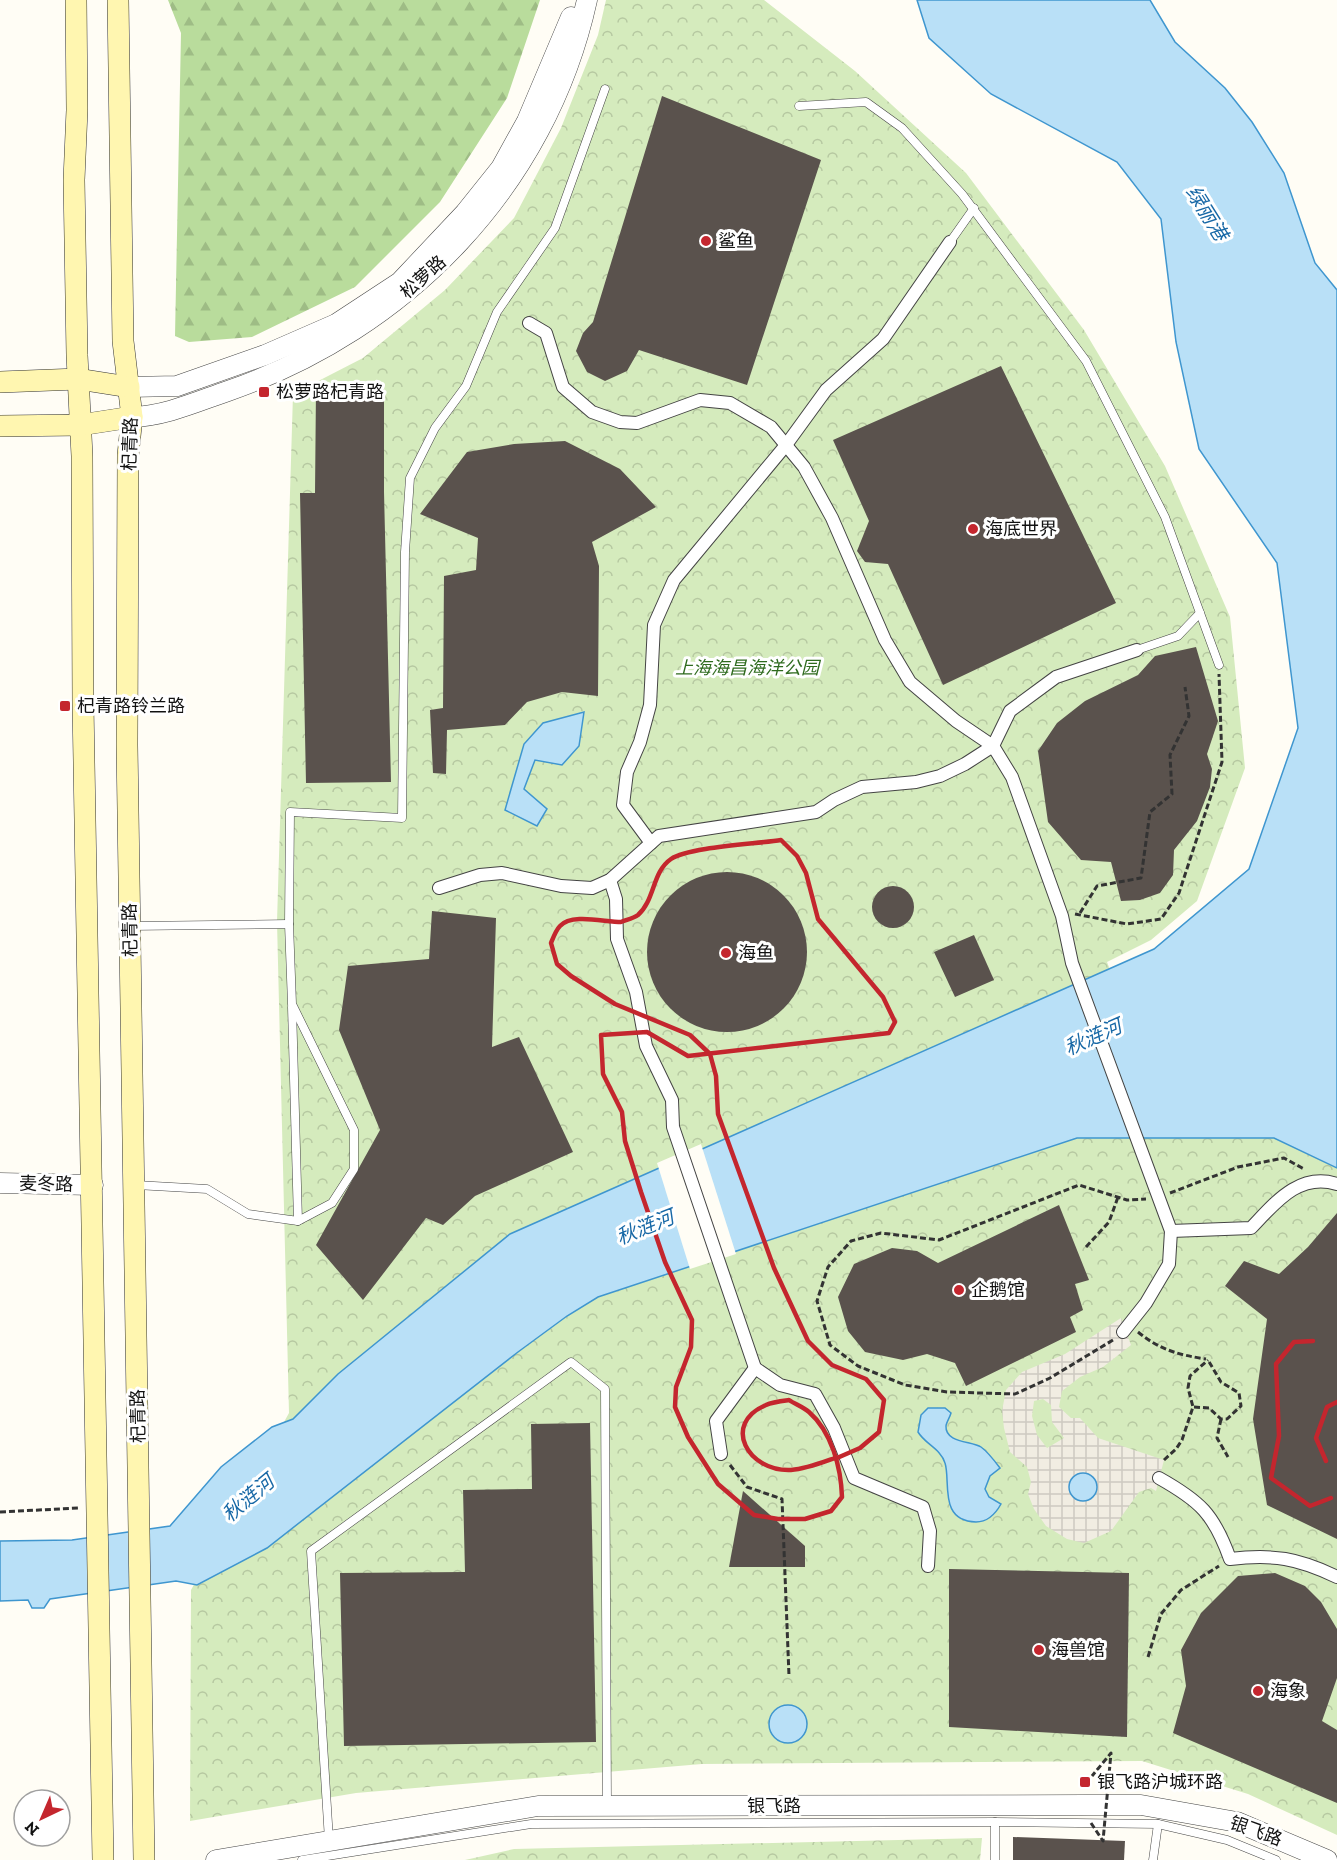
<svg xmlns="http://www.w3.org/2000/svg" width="1337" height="1860" font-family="'Zilla Slab','Noto Sans SC',serif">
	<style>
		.forest { fill: url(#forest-firs) }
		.park { fill: url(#park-crowns) }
		.plaza { fill: url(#plaza-grid); fill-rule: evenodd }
		.water { fill: #b9e0f7; stroke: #3f96cf; stroke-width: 1.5 }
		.pier { fill: #fffdf5 }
		.building { fill: #5a524d }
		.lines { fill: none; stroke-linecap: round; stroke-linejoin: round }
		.service-casing { stroke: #444; stroke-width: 9 }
		.pedestrian-casing { stroke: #444; stroke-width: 14 }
		.tertiary-casing { stroke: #444; stroke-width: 21 }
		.secondary-casing { stroke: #333; stroke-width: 22 }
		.path { stroke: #333; stroke-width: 3; stroke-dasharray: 6 3; stroke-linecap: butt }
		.service { stroke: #fff; stroke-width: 8 }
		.pedestrian { stroke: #fff; stroke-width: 12 }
		.tertiary { stroke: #fff; stroke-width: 20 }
		.secondary { stroke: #fff6b0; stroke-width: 21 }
		.rail { stroke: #c4262e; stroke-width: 4.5 }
		.path-bridge { stroke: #333; stroke-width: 3; stroke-dasharray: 6 3; stroke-linecap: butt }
		.poi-dot { fill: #c4262e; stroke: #fff; stroke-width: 2 }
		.labels { text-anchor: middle; stroke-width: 6; stroke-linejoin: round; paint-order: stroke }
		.poi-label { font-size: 18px; fill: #111; stroke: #fff; text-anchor: start }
		.street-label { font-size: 18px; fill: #111; stroke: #fff }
		.park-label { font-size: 18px; font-style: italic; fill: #2f6b1f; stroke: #fff }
		.water-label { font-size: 20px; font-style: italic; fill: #1768a6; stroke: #fff }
	</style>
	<defs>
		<pattern id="forest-firs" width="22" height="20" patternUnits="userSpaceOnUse" patternTransform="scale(1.5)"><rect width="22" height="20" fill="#b9dc9c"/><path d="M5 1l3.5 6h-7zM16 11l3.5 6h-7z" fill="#9ebc85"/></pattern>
		<pattern id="park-crowns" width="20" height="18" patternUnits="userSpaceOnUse" patternTransform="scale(1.5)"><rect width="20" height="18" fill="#d5ebbd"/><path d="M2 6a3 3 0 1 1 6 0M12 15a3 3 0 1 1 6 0" fill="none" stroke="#b6c8a1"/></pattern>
		<pattern id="plaza-grid" width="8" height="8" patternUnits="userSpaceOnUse" patternTransform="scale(1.5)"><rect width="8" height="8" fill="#f1ede2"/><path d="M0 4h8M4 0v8" fill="none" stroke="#cecac1"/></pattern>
	</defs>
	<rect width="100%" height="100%" fill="#fffdf5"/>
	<polygon class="forest" points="168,0 540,0 507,98 440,202 355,287 252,337 189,342 175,336 181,33"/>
	<g class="park">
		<polygon points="606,0 764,0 855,71 966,173 1084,330 1165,466 1230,617 1245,768 1197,901 1151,940 1107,962 1166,1113 1337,1147 1337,1835 1248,1794 1142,1761 702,1764 356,1793 190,1821 191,1590 289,1413 277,922 293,394 363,358 445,290 514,218 561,128 598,35"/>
		<polygon points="982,1838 980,1860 465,1860 514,1849"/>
	</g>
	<path class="plaza" d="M1121,1318L1131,1345L1103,1367L1080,1377L1062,1391L1059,1407L1071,1418H1080L1098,1438L1164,1460L1156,1491L1151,1488L1139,1492L1111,1531L1084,1543L1067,1539L1046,1526L1034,1509L1028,1494L1031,1482L1027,1467L1010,1452L1004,1428L1002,1411L1006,1390L1022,1372L1065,1354ZM1043,1399L1051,1405L1052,1422L1064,1438L1047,1448L1037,1435L1032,1416L1034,1401Z"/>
	<g class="water">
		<polygon points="917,0 1150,0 1175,42 1225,88 1252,122 1284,173 1315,263 1337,290 1337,1168 1274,1138 1077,1138 598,1297 567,1316 518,1352 267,1548 197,1585 176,1581 50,1599 44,1608 32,1608 28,1600 0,1601 0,1541 72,1540 170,1526 221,1467 272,1427 293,1419 338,1374 510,1234 1154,949 1249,869 1298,728 1277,563 1199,449 1176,342 1161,219 1117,162 991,94 929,38"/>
		<polygon points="584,712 579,746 562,765 535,760 524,789 547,809 537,826 505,810 524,744 543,723"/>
		<path d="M928,1408H945L951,1413C950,1417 946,1423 946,1426C945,1443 972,1441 981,1447C988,1452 994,1460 1000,1468L990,1476L985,1489L989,1497L1001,1504C996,1513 988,1522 976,1522C938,1521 951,1481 945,1463C941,1449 925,1444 918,1432L921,1415Z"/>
		<circle cx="1083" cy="1487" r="14"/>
		<circle cx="788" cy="1724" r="19"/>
	</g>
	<polygon class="pier" points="701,1144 736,1254 690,1269 657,1163"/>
	<g class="building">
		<polygon points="662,96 821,160 747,385 639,350 627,371 605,381 587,372 576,351 583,333 593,322"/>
		<polygon points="1001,366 1116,603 943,685 888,564 865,562 857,551 869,521 833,440"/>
		<polygon points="316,388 384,389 384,492 391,782 306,783 300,493 315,493"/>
		<polygon points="565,441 620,469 656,507 592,542 599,566 598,696 562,692 527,702 505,725 447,730 446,774 433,773 430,710 443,708 444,576 476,570 478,538 420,514 467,452 514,444"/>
		<polygon points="1196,647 1218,721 1207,754 1212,769 1210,787 1197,821 1174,850 1173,875 1160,893 1140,900 1121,901 1111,862 1081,860 1048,822 1038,751 1057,723 1085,701 1138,675 1155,656"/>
		<circle cx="727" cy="952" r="80"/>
		<circle cx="893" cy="907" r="21"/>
		<polygon points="432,911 496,918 492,1047 519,1037 573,1152 475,1196 443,1225 426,1218 363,1300 316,1245 380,1130 339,1030 348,966 429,959"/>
		<polygon points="974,935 994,980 955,997 934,952"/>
		<polygon points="1059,1205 1089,1280 1075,1284 1083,1310 1070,1317 1076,1332 966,1386 955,1363 927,1354 903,1360 865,1352 848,1331 838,1297 854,1264 892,1248 917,1251 938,1263"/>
		<polygon points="1337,1213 1337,1539 1267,1505 1253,1419 1267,1319 1225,1286 1244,1261 1279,1274 1308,1247"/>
		<polygon points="590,1423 596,1742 344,1746 340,1573 465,1572 463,1490 532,1489 531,1424"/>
		<polygon points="743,1491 805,1546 805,1567 729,1567"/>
		<polygon points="949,1569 1129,1573 1127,1737 949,1727"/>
		<polygon points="1275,1573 1305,1586 1321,1602 1337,1629 1337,1678 1322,1721 1337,1730 1337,1803 1173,1733 1186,1686 1181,1650 1201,1613 1238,1576"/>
		<polygon points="1013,1837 1125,1841 1124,1860 1013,1860"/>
	</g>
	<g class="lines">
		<g class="service-casing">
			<g id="service">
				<polyline points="799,106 866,102 902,128 962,194 1086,361 1165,517 1219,665"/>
				<polyline points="950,242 974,208"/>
				<polyline points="1137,650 1178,636 1200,613"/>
				<polyline points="289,924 290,812 402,818 405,552 410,478 435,428 466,386 497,312 555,228 605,89"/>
				<polyline points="131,926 289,924 292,1004 354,1130 354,1169 332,1203 298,1221 248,1214 207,1189 136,1185"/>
				<polyline points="292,1007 298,1221"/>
				<polyline points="329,1840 311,1551 571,1362 605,1389 607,1805"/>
				<polyline points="302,1860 531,1824 995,1822 1158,1824 1227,1840 1276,1860"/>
				<polyline points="995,1860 995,1822"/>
				<polyline points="1153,1860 1158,1824"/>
			</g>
		</g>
		<g class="pedestrian-casing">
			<g id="pedestrian">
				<polyline points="529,323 546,333 563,387 592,412 620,422 637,423 700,400 730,403 771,427 804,467 832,518 885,640 910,682 956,721 993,746 1012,777 1062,916 1072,963 1171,1231 1169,1264 1146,1303 1123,1332"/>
				<polyline points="651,843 623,805 627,772 640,742 650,705 654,625 674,580 786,445 826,390 883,339 950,242"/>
				<polyline points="610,880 616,899 617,939 636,992 646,1046 672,1100 673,1127 755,1368"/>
				<polyline points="439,888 480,875 502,873 561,886 592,888 610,880 659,836 816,812 834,800 862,787 916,782 940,776 965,764 993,746 1010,711 1056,677 1137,650"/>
				<path d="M1171,1231L1251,1228C1275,1203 1299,1172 1337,1184"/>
				<polyline points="721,1454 716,1421 755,1368 780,1385 815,1394 834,1428 854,1478 923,1507 930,1531 928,1566"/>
				<path d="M1159,1478C1200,1501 1214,1514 1230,1559C1273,1554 1298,1558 1337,1577"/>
			</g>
		</g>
		<g class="tertiary-casing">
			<g id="tertiary">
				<polyline points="129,387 177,386 265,355 336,324 400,282 465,213 501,168 527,121 571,17"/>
				<path d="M132,417C165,416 196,402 228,391C407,329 546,186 587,0"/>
				<polyline points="0,1183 93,1185"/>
				<polyline points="216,1860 538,1806 1087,1805 1141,1805 1237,1822 1327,1860"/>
			</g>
		</g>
		<g class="secondary-casing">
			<g id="secondary">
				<polyline points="76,0 77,110 74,180 77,355 82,456 83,704 103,1860"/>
				<polyline points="118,0 123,341 132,417 128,455 127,745 144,1860"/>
				<polyline points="0,382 78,379 129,387"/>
				<polyline points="0,426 80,425 132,417"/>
			</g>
		</g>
		<g class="path">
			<polyline points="1080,913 1097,886 1141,878 1150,812 1172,794 1170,755 1189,716 1185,687"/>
			<polyline points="1075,914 1127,924 1161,919 1179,893 1222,762 1219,674"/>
			<polyline points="1170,1193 1238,1167 1284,1158 1304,1169"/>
			<polyline points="1086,1247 1109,1222 1118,1197"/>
			<path d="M1138,1332C1160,1350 1179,1355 1206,1359"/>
			<polyline points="1113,1340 1050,1378 1015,1394 947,1392 905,1385 858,1366 830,1345 817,1301 828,1267 851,1241 881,1233 939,1240 1079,1185 1127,1200 1146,1199"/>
			<polyline points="1194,1407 1209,1408 1221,1419 1227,1419 1241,1406 1239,1393 1221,1382 1208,1360"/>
			<polyline points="1221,1419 1217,1438 1228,1457"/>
			<polyline points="1164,1460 1176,1449 1182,1440 1193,1407 1188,1388 1190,1376 1208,1360"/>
			<polyline points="730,1465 747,1487 782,1499 789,1676"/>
			<polyline points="0,1512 78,1508"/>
			<polyline points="1148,1657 1161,1614 1181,1590 1219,1566"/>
		</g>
		<use href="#service" class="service"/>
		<use href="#pedestrian" class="pedestrian"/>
		<use href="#tertiary" class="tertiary"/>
		<use href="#secondary" class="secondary"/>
		<g class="rail">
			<path d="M621,922C626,920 634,918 638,915C655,900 652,872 671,859C689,847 757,844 781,840L797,856L806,873L818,919L883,997L895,1022L889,1033L688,1056L647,1032L601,1035L603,1074L622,1112L625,1141L641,1192L665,1262L692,1320L691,1347L676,1387L675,1407L688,1437L718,1484L754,1515L778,1519H805L831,1511L842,1497C841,1468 832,1432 809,1412C803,1407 795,1404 789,1400C781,1401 772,1402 766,1405C721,1424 748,1472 791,1470C806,1469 821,1463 835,1458H837L860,1448L879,1432L884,1400L866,1379L832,1365L808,1341L774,1268L718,1114L716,1076L710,1054L690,1035L615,1004L571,976L557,964L551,943C553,938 556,930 560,926C572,913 604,922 621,922"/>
			<polyline points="1313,1341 1294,1342 1276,1364 1279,1436 1271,1478 1310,1506 1331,1498"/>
			<polyline points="1326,1461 1316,1438 1327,1407 1337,1402"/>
		</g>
		<polyline class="path-bridge" points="1091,1823 1103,1841 1111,1753 1092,1776"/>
	</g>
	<g class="poi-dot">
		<circle cx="706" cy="241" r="6"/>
		<rect x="258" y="386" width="12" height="12" rx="3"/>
		<circle cx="973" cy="529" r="6"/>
		<rect x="59" y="700" width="12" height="12" rx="3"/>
		<circle cx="726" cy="953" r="6"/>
		<circle cx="959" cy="1290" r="6"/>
		<circle cx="1039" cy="1650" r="6"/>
		<circle cx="1258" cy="1691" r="6"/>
		<rect x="1079" y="1776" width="12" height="12" rx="3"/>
	</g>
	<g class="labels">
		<g class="poi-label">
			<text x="718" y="247">鲨鱼</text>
			<text x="276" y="398">松萝路杞青路</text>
			<text x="985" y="535">海底世界</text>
			<text x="77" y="712">杞青路铃兰路</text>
			<text x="738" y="959">海鱼</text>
			<text x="971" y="1296">企鹅馆</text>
			<text x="1051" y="1656">海兽馆</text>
			<text x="1270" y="1697">海象</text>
			<text x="1097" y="1788">银飞路沪城环路</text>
		</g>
		<g class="street-label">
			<text transform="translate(423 277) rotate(-42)" y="6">松萝路</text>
			<text transform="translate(130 444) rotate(-88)" y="6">杞青路</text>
			<text transform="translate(130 930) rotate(-91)" y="6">杞青路</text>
			<text transform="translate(46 1184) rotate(1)" y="6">麦冬路</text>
			<text transform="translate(138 1416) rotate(-91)" y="6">杞青路</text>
			<text x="774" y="1812">银飞路</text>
			<text transform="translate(1256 1831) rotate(20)" y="6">银飞路</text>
		</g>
		<g class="park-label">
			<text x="747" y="674">上海海昌海洋公园</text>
		</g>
		<g class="water-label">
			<text transform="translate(1207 213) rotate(58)" y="7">绿丽港</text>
			<text transform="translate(1093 1037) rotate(-24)" y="7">秋涟河</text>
			<text transform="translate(645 1227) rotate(-22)" y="7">秋涟河</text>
			<text transform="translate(248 1498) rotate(-40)" y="7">秋涟河</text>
		</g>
	</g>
	<g transform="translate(42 1818) rotate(224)"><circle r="28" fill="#ffffff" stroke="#a0a0a0" stroke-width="1.5"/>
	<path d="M0-4.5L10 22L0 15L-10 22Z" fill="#c4262e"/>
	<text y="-9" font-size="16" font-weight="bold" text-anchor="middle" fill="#111111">N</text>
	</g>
</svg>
